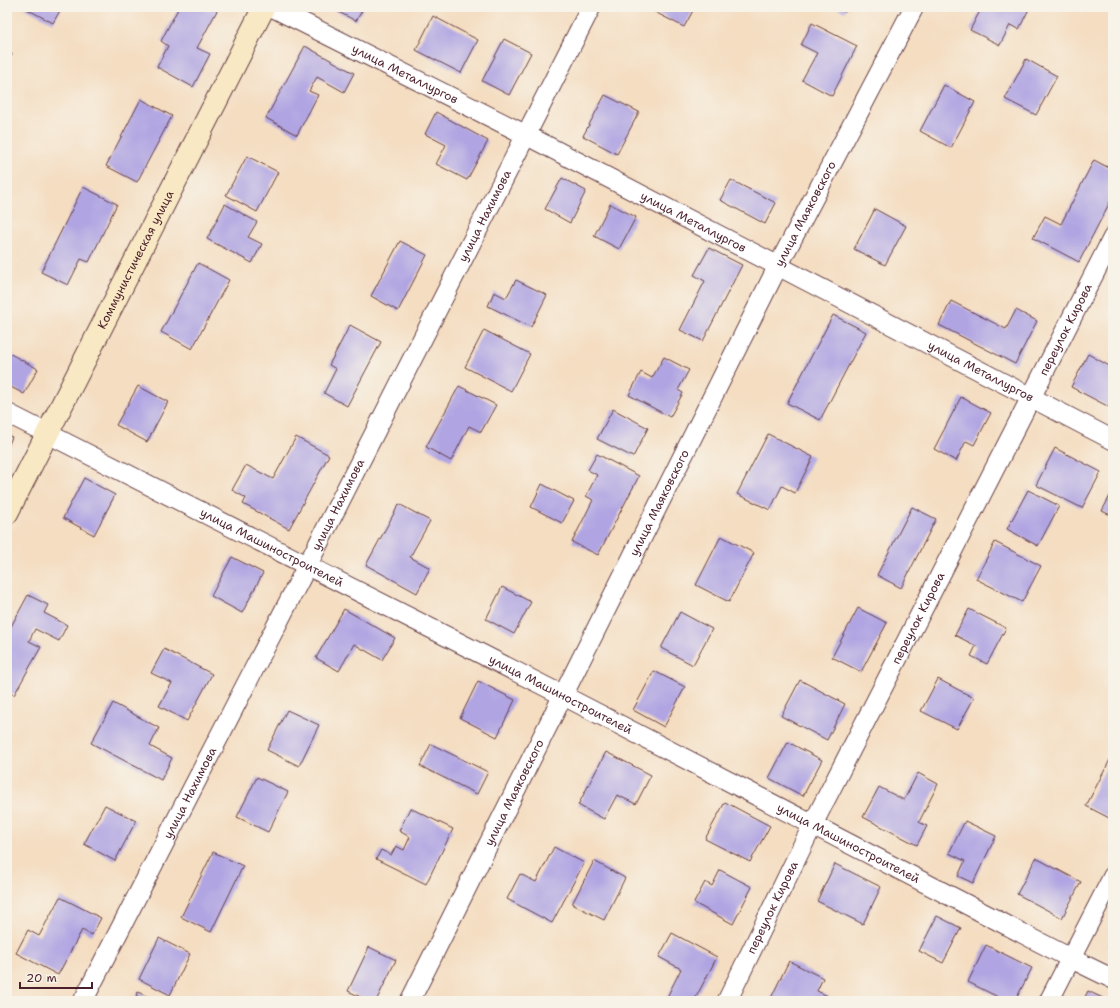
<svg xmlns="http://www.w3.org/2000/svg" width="1120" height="1008" font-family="'Shantell Sans',sans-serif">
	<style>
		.building { fill: #b0a5e2 }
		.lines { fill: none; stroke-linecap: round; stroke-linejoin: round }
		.street-casing { stroke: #643c42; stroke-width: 21 }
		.secondary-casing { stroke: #643c42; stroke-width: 24 }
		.street { stroke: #fff; stroke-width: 19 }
		.secondary { stroke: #f8e8c3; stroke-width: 22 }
		.labels { text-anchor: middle; stroke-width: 3; stroke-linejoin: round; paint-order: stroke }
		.street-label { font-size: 12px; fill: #4a1f2b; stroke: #f7f3e8 }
	</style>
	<rect width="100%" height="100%" fill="#f7f3e8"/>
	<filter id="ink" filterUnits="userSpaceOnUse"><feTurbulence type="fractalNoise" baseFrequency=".025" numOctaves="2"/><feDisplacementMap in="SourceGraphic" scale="8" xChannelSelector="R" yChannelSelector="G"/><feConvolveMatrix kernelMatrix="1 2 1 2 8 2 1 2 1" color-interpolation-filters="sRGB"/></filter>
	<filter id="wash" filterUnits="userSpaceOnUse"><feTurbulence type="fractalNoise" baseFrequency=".012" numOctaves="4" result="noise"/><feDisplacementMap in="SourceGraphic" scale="16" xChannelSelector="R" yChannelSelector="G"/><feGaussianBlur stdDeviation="0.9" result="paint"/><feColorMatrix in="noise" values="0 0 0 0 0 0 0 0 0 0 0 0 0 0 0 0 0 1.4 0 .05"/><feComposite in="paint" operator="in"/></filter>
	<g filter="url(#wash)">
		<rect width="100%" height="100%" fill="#f4ddc1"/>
		<g id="blocks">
			<g class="building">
				<polygon points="23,7 62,7 53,23"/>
				<polygon points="179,7 219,7 197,48 210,54 193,87 157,67 168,46 161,41"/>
				<polygon points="329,7 364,7 356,21"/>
				<polygon points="650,7 695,7 684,27 649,9"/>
				<polygon points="835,7 847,7 845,12"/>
				<polygon points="982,7 1030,7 1019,29 1010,25 1000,45 970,30"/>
				<polygon points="433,16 478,40 461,73 416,50"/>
				<polygon points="812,23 857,46 832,96 802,80 817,53 801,45"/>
				<polygon points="504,39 531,53 509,95 482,81"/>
				<polygon points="305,46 354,73 344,92 317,77 309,91 318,95 297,135 266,118"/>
				<polygon points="7,51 12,54 7,64"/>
				<polygon points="1026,59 1057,76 1036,115 1005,99"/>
				<polygon points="944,85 975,102 951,148 920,131"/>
				<polygon points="605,95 639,112 617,154 583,136"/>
				<polygon points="141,99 172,116 137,182 106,166"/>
				<polygon points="436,112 488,141 467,180 436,164 446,145 425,134"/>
				<polygon points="247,156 278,172 257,212 226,195"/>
				<polygon points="1094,160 1113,170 1113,196 1079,262 1033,238 1045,216 1061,224"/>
				<polygon points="562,178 586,191 570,223 545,209"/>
				<polygon points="731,180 776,203 765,224 720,200"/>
				<polygon points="83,187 117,204 89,262 81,259 68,285 41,272"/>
				<polygon points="225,204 257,222 248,237 262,244 252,263 207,239"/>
				<polygon points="610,204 636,217 619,249 594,236"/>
				<polygon points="875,209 906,226 885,265 854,249"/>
				<polygon points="400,241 427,255 398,311 371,296"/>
				<polygon points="709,248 742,265 703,341 680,330 705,281 694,275"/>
				<polygon points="198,263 229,280 192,349 161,332"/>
				<polygon points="516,280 547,295 531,327 488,306 494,292 506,298"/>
				<polygon points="951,301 1006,329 1016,310 1037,321 1015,364 939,325"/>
				<polygon points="833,315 866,332 820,420 787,403"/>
				<polygon points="350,325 381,342 347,406 324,393 336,369 329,365"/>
				<polygon points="484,330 530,354 511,391 465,367"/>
				<polygon points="7,352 38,369 24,394 7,385"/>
				<polygon points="1088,354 1113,368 1113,409 1071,387"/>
				<polygon points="664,357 689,370 678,390 683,393 670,417 629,395 641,372 652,378"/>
				<polygon points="138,386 168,402 147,442 116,425"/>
				<polygon points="459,386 496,405 481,432 469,426 451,461 426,447"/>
				<polygon points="961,397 991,413 974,445 966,441 956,461 934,449"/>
				<polygon points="613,409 648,428 633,457 597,439"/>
				<polygon points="768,434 813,457 795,493 782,486 770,510 737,494"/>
				<polygon points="7,435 12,437 7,449"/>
				<polygon points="296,437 329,455 289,529 243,504 246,498 232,490 246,465 273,479"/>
				<polygon points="1055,448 1101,472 1082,508 1036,485"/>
				<polygon points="597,454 639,476 598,555 572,542 593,500 586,496 597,475 588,470"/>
				<polygon points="84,478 115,495 94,535 63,518"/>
				<polygon points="542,484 574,501 562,523 531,507"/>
				<polygon points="1028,490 1059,506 1038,546 1007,529"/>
				<polygon points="1113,490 1113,516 1102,511"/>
				<polygon points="399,504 430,521 410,557 430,568 417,593 366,565"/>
				<polygon points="912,507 936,519 901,588 877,575"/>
				<polygon points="721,536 754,553 729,602 696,585"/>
				<polygon points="995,542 1041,566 1022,602 976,579"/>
				<polygon points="232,557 263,573 242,613 211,596"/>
				<polygon points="502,587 531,602 514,634 486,619"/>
				<polygon points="28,595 48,605 44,613 67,625 59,641 35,629 29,641 41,647 14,695 7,691 7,634"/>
				<polygon points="858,608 887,623 861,672 832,657"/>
				<polygon points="344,609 395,638 382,660 354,644 339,671 316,658"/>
				<polygon points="969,609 1006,628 987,664 971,656 976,646 955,635"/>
				<polygon points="680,612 712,629 693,665 661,648"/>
				<polygon points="164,649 212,674 187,721 159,706 172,683 151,673"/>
				<polygon points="654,671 685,687 664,727 633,710"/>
				<polygon points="938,679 974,698 957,729 921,711"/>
				<polygon points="800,680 845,704 827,740 781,716"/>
				<polygon points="478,681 515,700 497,737 460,718"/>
				<polygon points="113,703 159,728 150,746 172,758 161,780 91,743"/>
				<polygon points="287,710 319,725 299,766 267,750"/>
				<polygon points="788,742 822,760 803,796 769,778"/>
				<polygon points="431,744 488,772 477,794 420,766"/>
				<polygon points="606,752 651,775 636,804 617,795 604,819 578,805"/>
				<polygon points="1113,754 1113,820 1086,806"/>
				<polygon points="918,773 938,784 919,822 927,826 917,845 863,817 879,787 904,800"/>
				<polygon points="257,777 288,792 268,832 237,817"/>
				<polygon points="725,802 770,826 750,862 705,839"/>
				<polygon points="105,805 136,821 115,861 84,844"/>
				<polygon points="410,808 453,829 426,884 376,859 381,850 391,855 396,846 404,850 410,837 399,831"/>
				<polygon points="965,821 996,836 973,883 958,876 965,861 949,853"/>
				<polygon points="554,847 584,863 552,923 507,899 520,874 536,882"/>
				<polygon points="213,852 243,866 211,932 181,917"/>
				<polygon points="1036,858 1081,882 1062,918 1017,894"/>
				<polygon points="594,861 625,878 604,920 572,904"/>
				<polygon points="835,864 881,887 863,924 817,901"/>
				<polygon points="720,870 752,887 733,924 694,903 705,882 712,886"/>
				<polygon points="60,897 101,918 92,935 82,930 58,975 16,953 28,930 39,936"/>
				<polygon points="937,916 961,928 943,963 919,951"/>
				<polygon points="672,933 717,957 694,1001 665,1001 681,969 659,957"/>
				<polygon points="1113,935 1113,948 1108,945"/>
				<polygon points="159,938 190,954 170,995 139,979"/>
				<polygon points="986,945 1032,968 1015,1001 1006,1001 968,982"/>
				<polygon points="369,947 396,960 376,1001 369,1001 348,991"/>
				<polygon points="789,961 823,978 817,991 828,996 826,1001 778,1001 771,998"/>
				<polygon points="1088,991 1109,1001 1083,1001"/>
				<polygon points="138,992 156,1001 134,1001"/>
			</g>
		</g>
	</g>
	<g filter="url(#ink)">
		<use href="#blocks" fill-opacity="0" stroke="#643c42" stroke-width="1"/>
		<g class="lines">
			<g class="street-casing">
				<g id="street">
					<path id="s1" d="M272,7L526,135L1113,440"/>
					<path id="s2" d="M7,413L564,696L1070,958L1113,979"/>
					<path id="s3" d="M83,1001L307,566L591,7"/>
					<path id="s4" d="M410,1001L778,266L914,7"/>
					<path id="s5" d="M727,1001L813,824L1113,237"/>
					<polyline points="1049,1001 1113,876"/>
				</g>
			</g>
			<g class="secondary-casing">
				<g id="secondary">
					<path id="s6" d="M7,513L264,7"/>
				</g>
			</g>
			<use href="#street" class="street"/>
			<use href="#secondary" class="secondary"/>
		</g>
	</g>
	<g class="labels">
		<g class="street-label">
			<text dy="4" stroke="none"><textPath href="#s1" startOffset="149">улица Металлургов</textPath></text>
			<text dy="4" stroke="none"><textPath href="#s4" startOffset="881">улица Маяковского</textPath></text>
			<text dy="4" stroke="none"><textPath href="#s3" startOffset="882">улица Нахимова</textPath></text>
			<text dy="4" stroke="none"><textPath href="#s1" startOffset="473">улица Металлургов</textPath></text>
			<text dy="4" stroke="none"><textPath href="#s6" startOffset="284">Коммунистическая улица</textPath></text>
			<text dy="4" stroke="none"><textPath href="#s5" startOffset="752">переулок Кирова</textPath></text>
			<text dy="4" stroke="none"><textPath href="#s1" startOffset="797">улица Металлургов</textPath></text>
			<text dy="4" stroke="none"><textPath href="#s4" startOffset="557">улица Маяковского</textPath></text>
			<text dy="4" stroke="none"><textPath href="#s3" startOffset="558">улица Нахимова</textPath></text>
			<text dy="4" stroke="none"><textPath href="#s2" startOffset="297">улица Машиностроителей</textPath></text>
			<text dy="4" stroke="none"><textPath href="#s5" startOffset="428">переулок Кирова</textPath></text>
			<text dy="4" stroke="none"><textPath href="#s2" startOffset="621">улица Машиностроителей</textPath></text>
			<text dy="4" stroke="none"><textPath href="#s3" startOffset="234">улица Нахимова</textPath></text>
			<text dy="4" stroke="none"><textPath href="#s4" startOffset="233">улица Маяковского</textPath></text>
			<text dy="4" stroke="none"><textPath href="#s2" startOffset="945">улица Машиностроителей</textPath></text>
			<text dy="4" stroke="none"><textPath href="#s5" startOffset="104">переулок Кирова</textPath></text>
		</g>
	</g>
	<rect width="1120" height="1008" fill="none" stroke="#f7f3e8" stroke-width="24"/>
	<path d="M20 982v6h72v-6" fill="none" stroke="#4a1f2b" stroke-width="2"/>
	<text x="26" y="982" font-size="12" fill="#4a1f2b" stroke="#f7f3e8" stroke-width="3" paint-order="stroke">20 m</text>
</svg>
